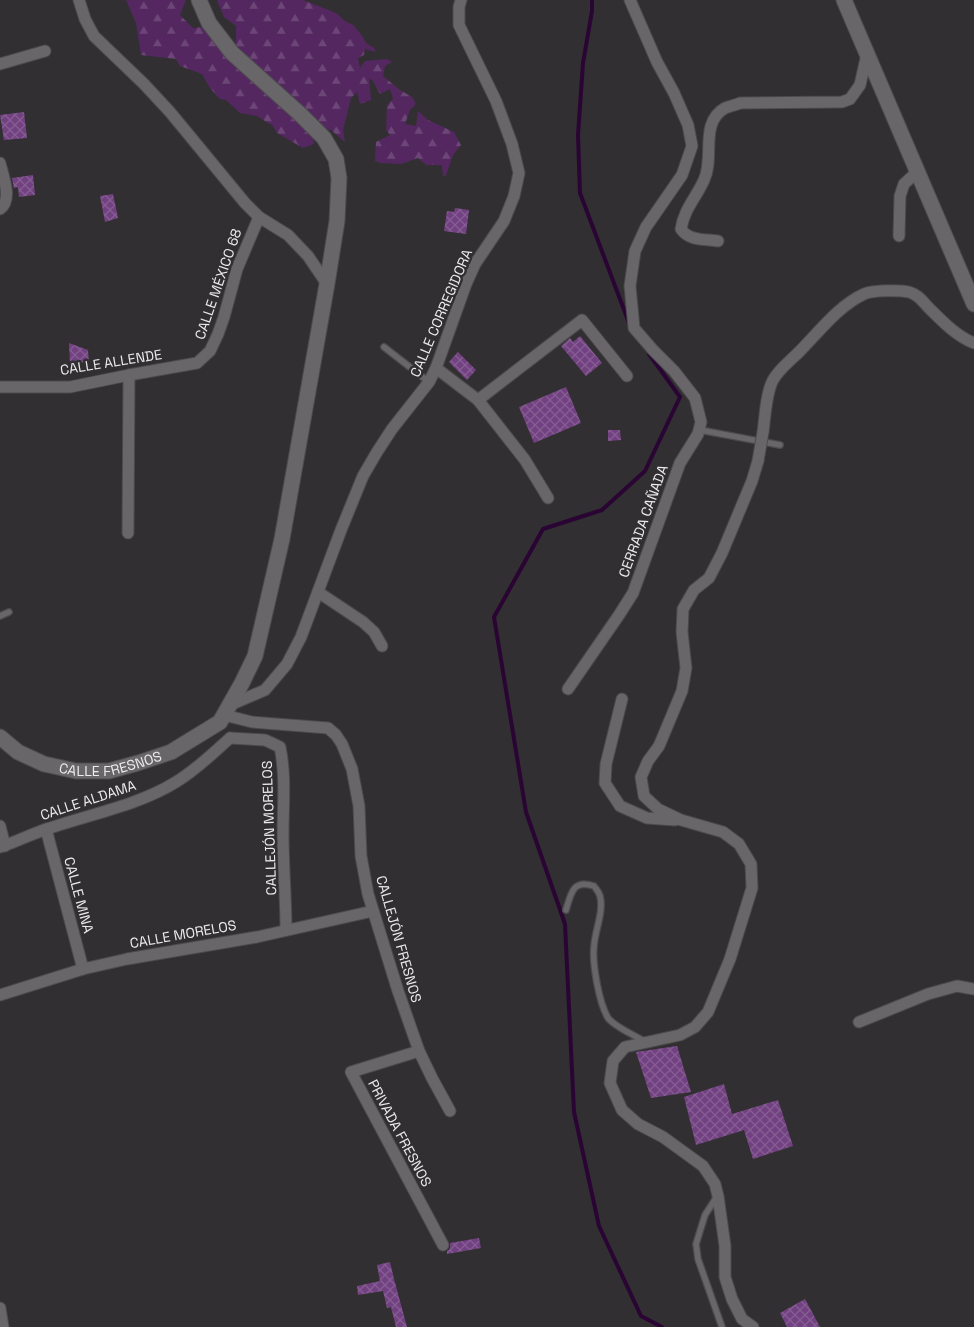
<svg xmlns="http://www.w3.org/2000/svg" width="974" height="1327" font-family="'Space Grotesk',sans-serif">
	<style>
		.forest { fill: url(#forest-firs) }
		.lines { fill: none; stroke-linecap: round; stroke-linejoin: round }
		.stream { stroke: #2a0534; stroke-width: 4 }
		.building { fill: url(#building-cross-hatch) }
		.service-casing { stroke: #4c4a4d; stroke-width: 8 }
		.minor-casing { stroke: #4c4a4d; stroke-width: 13 }
		.tertiary-casing { stroke: #4c4a4d; stroke-width: 17 }
		.service { stroke: #686669; stroke-width: 5.5 }
		.minor { stroke: #686669; stroke-width: 11 }
		.tertiary { stroke: #686669; stroke-width: 15 }
		.minor-bridge-casing { stroke: #4c4a4d; stroke-width: 13; stroke-linecap: butt }
		.minor-bridge { stroke: #686669; stroke-width: 11 }
		.labels { text-anchor: middle; stroke-width: 5; stroke-linejoin: round; paint-order: stroke }
		.street-label { font-size: 14px; fill: #edebed; stroke: #312f32 }
	</style>
	<defs>
		<pattern id="forest-firs" width="22" height="20" patternUnits="userSpaceOnUse" patternTransform="scale(1.25)"><rect width="22" height="20" fill="#542761"/><path d="M5 1l3.5 6h-7zM16 11l3.5 6h-7z" fill="#6d4678"/></pattern>
		<pattern id="building-cross-hatch" width="8" height="8" patternUnits="userSpaceOnUse" patternTransform="scale(1.25)"><rect width="8" height="8" fill="#724181"/><path d="M0 0l8 8M0 8l8-8" fill="none" stroke="#865d93"/></pattern>
	</defs>
	<rect width="100%" height="100%" fill="#312f32"/>
	<polygon class="forest" points="126,0 186,0 180,15 193,28 207,26 234,51 236,40 236,26 224,17 217,0 303,0 336,13 345,21 353,25 363,37 366,43 374,48 376,52 365,49 364,55 358,58 360,68 365,61 387,59 392,62 385,66 383,76 400,90 412,97 416,104 410,110 405,124 416,126 418,111 428,120 454,132 461,145 453,155 446,175 443,177 442,165 426,165 418,158 401,164 381,163 375,161 376,142 390,135 386,130 387,105 393,99 390,89 380,94 373,81 369,78 371,100 360,104 357,92 351,98 343,130 345,142 331,130 312,126 314,144 303,148 277,133 273,126 257,116 240,113 226,100 220,99 210,88 202,74 180,66 176,59 141,55 136,23"/>
	<g class="lines">
		<g class="stream">
			<polyline points="592,0 592,11 583,63 578,135 580,193 629,323"/>
			<polyline points="649,354 680,397 645,471 602,510 543,529 494,617 526,812 565,924 574,1112 599,1226 641,1316 662,1327"/>
		</g>
	</g>
	<g class="building">
		<polygon points="24,112 27,138 4,140 0,115"/>
		<polygon points="33,175 35,195 19,197 18,187 14,188 12,178"/>
		<polygon points="113,194 118,218 105,222 100,196"/>
		<polygon points="455,208 469,210 466,234 444,231 447,211 454,212"/>
		<polygon points="580,336 602,363 586,376 561,346 570,338 573,342"/>
		<polygon points="69,343 88,350 89,362 70,363"/>
		<polygon points="458,352 476,370 467,380 449,362"/>
		<polygon points="566,387 581,423 534,443 519,407"/>
		<polygon points="608,430 620,430 621,440 608,441"/>
		<polygon points="677,1046 691,1092 651,1098 636,1052"/>
		<polygon points="724,1084 732,1114 778,1100 793,1146 753,1159 744,1130 696,1145 684,1097"/>
		<polygon points="479,1238 481,1248 447,1254 447,1251 450,1249 450,1243"/>
		<polygon points="390,1262 394,1279 407,1327 396,1327 391,1307 387,1308 383,1291 358,1295 357,1286 380,1281 377,1265"/>
		<polygon points="805,1299 820,1327 787,1327 780,1313"/>
	</g>
	<g class="lines">
		<g class="service-casing">
			<g id="service">
				<polyline points="384,347 429,382"/>
				<polyline points="700,430 780,445"/>
				<polyline points="0,616 9,612"/>
				<path d="M566,910C571,893 573,879 594,886C596,889 599,892 600,896C604,912 595,930 594,946C592,963 599,1003 608,1018C615,1027 634,1035 644,1041"/>
				<polyline points="716,1198 705,1215 696,1244 698,1259 722,1327"/>
			</g>
		</g>
		<g class="minor-casing">
			<g id="minor">
				<polyline points="79,0 85,19 94,36 144,84 170,112 245,203 259,217 288,235 308,256 327,284"/>
				<polyline points="0,64 45,51"/>
				<path d="M0,163C3,176 13,200 0,209"/>
				<polyline points="899,236 900,196 904,184 918,171"/>
				<path d="M718,241C704,239 689,241 681,229C684,209 696,198 704,180C715,157 699,123 725,108C730,106 736,105 740,103L842,102L850,99L860,85L867,54"/>
				<polyline points="436,368 478,400 525,460 548,498"/>
				<polyline points="0,387 70,387 129,375 197,363 210,351 218,334 224,317 237,269 259,217"/>
				<polyline points="478,400 582,320 627,376"/>
				<path d="M763,432C765,418 766,393 773,380C779,369 790,361 799,352C818,333 838,306 864,294C872,290 900,290 909,292C920,295 924,304 932,311C944,323 958,337 974,343"/>
				<polyline points="128,533 129,375"/>
				<polyline points="318,592 363,622 374,632 382,646"/>
				<polyline points="568,689 619,615 633,593 680,463 698,434 701,422 695,398 674,371 653,350 634,328 630,286 635,251 646,227 682,175 692,146 688,125 674,93 657,62 630,0"/>
				<polyline points="622,699 606,764 605,783 620,806 647,818 675,820"/>
				<polyline points="230,705 265,690 287,664 301,637 341,530 363,476 377,452 392,429 429,382 436,368 466,284 475,264 504,221 514,196 519,173 512,144 496,101 459,25 459,7 461,0"/>
				<polyline points="224,715 252,722 328,728 336,735 342,744 352,769 359,806 361,856 368,894 398,991 419,1051 432,1078 450,1111"/>
				<path d="M230,738L265,740L280,747C286,776 283,805 283,834C283,866 286,898 286,930"/>
				<polyline points="0,826 5,846"/>
				<polyline points="46,829 83,969"/>
				<path d="M0,847C16,842 31,834 47,829C90,814 137,806 176,782C196,770 213,753 230,738"/>
				<polyline points="0,995 83,969 127,959 257,937 373,911"/>
				<polyline points="859,1022 928,994 957,986 974,989"/>
				<polyline points="419,1051 351,1072 443,1245"/>
				<polyline points="0,1308 3,1327"/>
				<polyline points="753,1327 742,1319 732,1299 725,1277 725,1246 718,1196 715,1184 703,1166 663,1137 638,1124 622,1110 610,1083 613,1061 625,1047 680,1035 695,1027 708,1012 730,959 752,888 751,864 739,844 723,832 681,820 658,809 644,796 641,777 648,761 659,746 682,691 686,668 682,632 683,609 694,590 709,578 722,553 752,481 758,461"/>
			</g>
		</g>
		<g class="tertiary-casing">
			<g id="tertiary">
				<polyline points="844,0 974,304"/>
				<path id="s1" d="M0,737L18,752L44,764L76,771H109L138,763L171,752L220,722L242,683L255,656L282,539L327,284L337,221L339,178L336,159L324,138L300,114L232,53L209,23L199,0"/>
			</g>
		</g>
		<use href="#service" class="service"/>
		<use href="#minor" class="minor"/>
		<use href="#tertiary" class="tertiary"/>
		<g class="minor-bridge-casing">
			<polyline id="minor-bridge" points="758,461 763,432"/>
		</g>
		<use href="#minor-bridge" class="minor-bridge"/>
	</g>
	<g class="labels">
		<g class="street-label">
			<text transform="translate(218 284) rotate(-71)" y="5">CALLE MÉXICO 68</text>
			<text transform="translate(441 313) rotate(-67)" y="5">CALLE CORREGIDORA</text>
			<text transform="translate(111 362) rotate(-9)" y="5">CALLE ALLENDE</text>
			<text transform="translate(643 521) rotate(-70)" y="5">CERRADA CAÑADA</text>
			<text dy="5" stroke="none"><textPath href="#s1" startOffset="120">CALLE FRESNOS</textPath></text>
			<text transform="translate(88 800) rotate(-18)" y="5">CALLE ALDAMA</text>
			<text transform="translate(269 828) rotate(-92)" y="5">CALLEJÓN MORELOS</text>
			<text transform="translate(79 895) rotate(75)" y="5">CALLE MINA</text>
			<text transform="translate(183 934) rotate(-10)" y="5">CALLE MORELOS</text>
			<text transform="translate(399 939) rotate(74)" y="5">CALLEJÓN FRESNOS</text>
			<text transform="translate(400 1133) rotate(62)" y="5">PRIVADA FRESNOS</text>
		</g>
	</g>
</svg>
